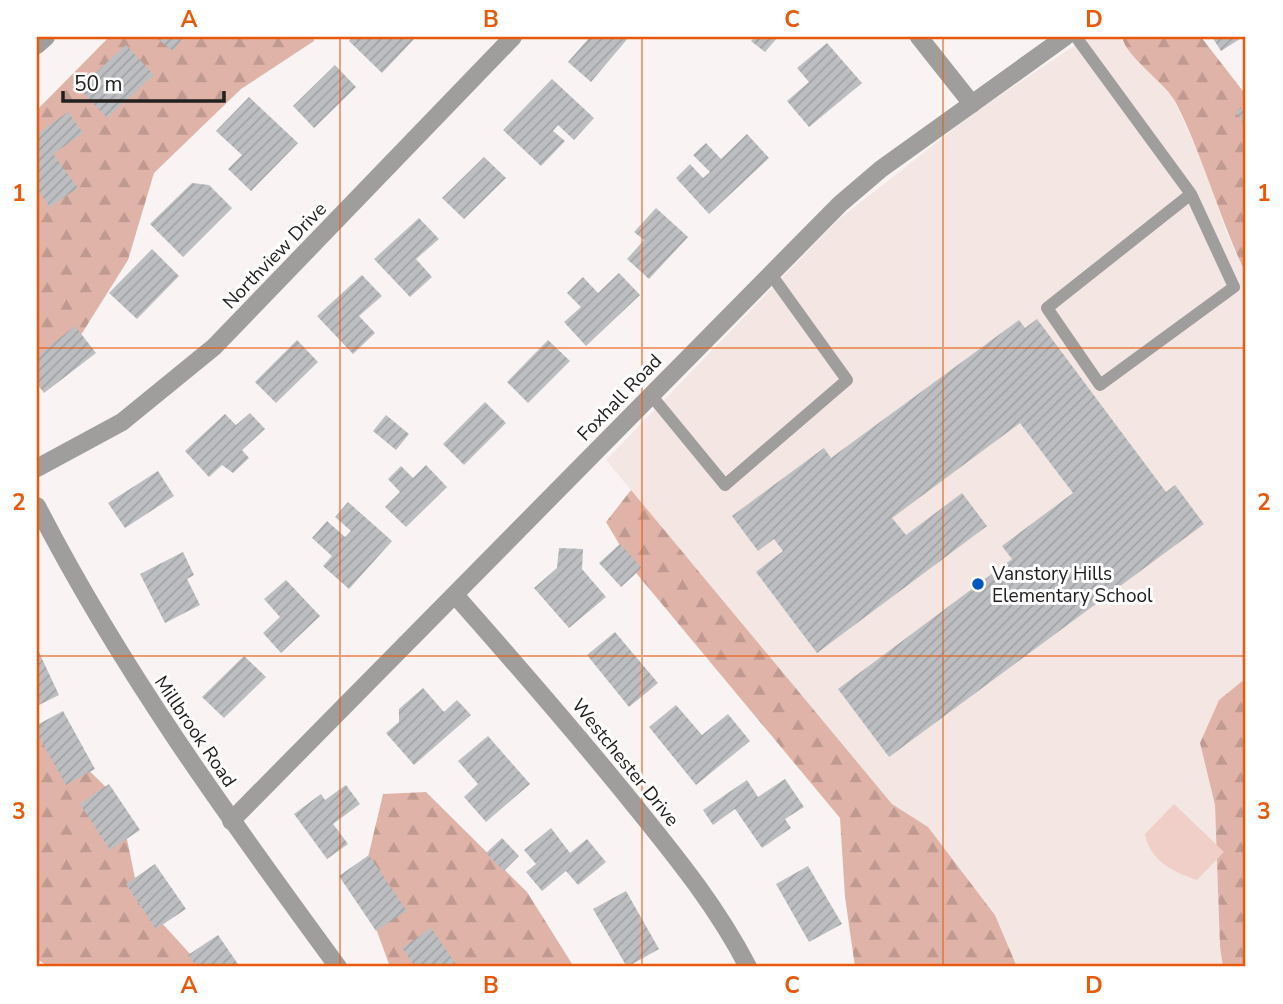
<svg xmlns="http://www.w3.org/2000/svg" width="1283" height="1004" font-family="'Nunito Sans',sans-serif">
	<style>
		.built { fill: #f3e6e3 }
		.forest { fill: url(#forest-firs) }
		.green { fill: #efcfc7 }
		.building { fill: url(#building-hatch) }
		.lines { fill: none; stroke-linecap: round; stroke-linejoin: round }
		.service { stroke: #9f9e9d; stroke-width: 12 }
		.minor { stroke: #9f9e9d; stroke-width: 18 }
		.grid { fill: none; stroke: #e8590c; stroke-width: 2; stroke-opacity: 0.55 }
		.poi-dot { fill: #0057c0; stroke: #fff; stroke-width: 2.5 }
		.labels { text-anchor: middle; stroke-width: 6; stroke-linejoin: round; paint-order: stroke }
		.street-label { font-size: 19px; fill: #21201f; stroke: #fff }
		.poi-label { font-size: 19px; fill: #21201f; stroke: #fff; text-anchor: start }
		.neatline { fill: none; stroke: #e8590c; stroke-width: 2.5 }
		.grid-label { font-size: 23px; text-anchor: middle; font-weight: bold; fill: #e8590c }
	</style>
	<defs>
		<pattern id="forest-firs" width="22" height="20" patternUnits="userSpaceOnUse" patternTransform="scale(1.75)"><rect width="22" height="20" fill="#e0b3a8"/><path d="M5 1l3.5 6h-7zM16 11l3.5 6h-7z" fill="#c09a90"/></pattern>
		<pattern id="building-hatch" width="6" height="6" patternUnits="userSpaceOnUse" patternTransform="scale(1.75)"><rect width="6" height="6" fill="#bcbec1"/><path d="M-1 1l2-2M0 6l6-6M5 7l2-2" fill="none" stroke="#a1a3a5"/></pattern>
	</defs>
	<rect width="100%" height="100%" fill="#f9f4f3"/>
	<polygon class="built" points="1087,37 1119,37 1174,100 1204,166 1227,234 1246,274 1244,326 1246,678 1219,700 1200,743 1215,805 1220,947 1223,967 1017,967 995,914 928,827 892,804 606,460 838,220 974,113"/>
	<g class="forest">
		<polygon points="109,37 313,37 314,41 241,89 154,173 128,260 74,346 37,366 37,110"/>
		<path d="M1122,37H1201L1246,95V274C1219,218 1204,158 1176,103C1165,82 1126,57 1122,37Z"/>
		<polygon points="631,490 892,804 928,827 995,915 1017,967 855,967 845,897 840,818 637,574 606,522"/>
		<polygon points="1246,678 1246,967 1223,967 1220,947 1215,805 1200,743 1219,700"/>
		<polygon points="37,728 59,741 119,800 139,898 202,967 49,967 37,959"/>
		<polygon points="426,792 527,892 574,967 390,967 361,887 383,794"/>
	</g>
	<path class="green" d="M1174,804L1224,852L1197,880C1173,872 1150,861 1145,834Z"/>
	<g class="building">
		<polygon points="155,37 184,37 173,51"/>
		<polygon points="352,37 416,37 382,73 349,41"/>
		<polygon points="590,37 629,37 591,82 568,62"/>
		<polygon points="755,37 778,37 765,52 751,41"/>
		<polygon points="1212,37 1243,37 1221,51"/>
		<polygon points="827,43 862,83 809,127 787,101 809,82 797,68"/>
		<polygon points="126,45 154,75 107,118 79,88"/>
		<polygon points="335,65 356,87 314,128 293,106"/>
		<polygon points="552,79 594,118 574,140 558,125 553,131 565,141 541,166 503,130"/>
		<polygon points="249,97 298,143 251,191 228,169 242,155 216,131"/>
		<polygon points="1246,105 1246,128 1236,112"/>
		<polygon points="68,112 83,133 53,154 78,188 50,207 37,189 37,134"/>
		<polygon points="747,134 769,158 709,214 676,178 690,164 703,178 710,172 693,155 706,143 721,159"/>
		<polygon points="484,157 506,178 464,219 442,198"/>
		<polygon points="192,183 209,185 232,208 183,257 150,224"/>
		<polygon points="656,208 688,237 649,279 627,259 644,240 634,232"/>
		<polygon points="419,218 439,239 416,259 432,277 410,297 374,259"/>
		<polygon points="152,249 179,276 137,319 109,293"/>
		<polygon points="619,273 640,295 586,346 564,322 581,307 567,293 583,277 598,293"/>
		<polygon points="362,275 382,296 359,316 375,333 353,354 317,316"/>
		<polygon points="1037,319 1166,492 1175,485 1204,524 889,757 838,689 1012,559 1002,546 1073,493 1020,423 892,518 906,535 962,493 987,526 817,653 756,572 783,551 774,539 758,551 732,516 824,448 831,458 1019,320 1025,328"/>
		<polygon points="75,326 96,353 44,393 37,384 37,356"/>
		<polygon points="297,340 318,362 276,403 255,382"/>
		<polygon points="548,340 570,361 528,403 507,382"/>
		<polygon points="485,402 506,423 464,465 443,444"/>
		<polygon points="250,413 265,429 242,450 249,458 233,473 222,465 209,477 185,451 225,414 236,425"/>
		<polygon points="386,415 409,434 396,450 373,431"/>
		<polygon points="426,465 447,487 406,527 385,507 400,492 388,479 401,466 413,478"/>
		<polygon points="158,471 174,496 125,528 108,503"/>
		<polygon points="348,502 392,541 349,589 323,566 332,556 312,538 327,521 345,537 351,531 335,517"/>
		<polygon points="620,544 642,568 621,587 599,563"/>
		<polygon points="559,548 583,549 582,569 606,597 569,628 534,588 557,568"/>
		<polygon points="183,552 194,575 187,579 200,605 165,623 140,574"/>
		<polygon points="286,580 320,616 281,653 263,633 280,617 264,599"/>
		<polygon points="615,632 658,683 629,707 587,655"/>
		<polygon points="37,648 59,695 37,706"/>
		<polygon points="244,656 266,677 224,718 202,697"/>
		<polygon points="423,688 444,712 457,700 471,715 414,765 386,733 399,722 399,709"/>
		<polygon points="676,705 702,735 728,714 750,741 696,785 649,727"/>
		<polygon points="63,711 95,769 66,785 37,733 37,725"/>
		<polygon points="488,736 530,784 486,822 464,797 478,784 458,761"/>
		<polygon points="785,779 804,807 785,819 791,828 762,848 735,809 713,825 703,810 747,780 758,797"/>
		<polygon points="109,784 140,830 110,850 80,804"/>
		<polygon points="346,785 360,804 333,824 348,844 327,859 294,814 321,794 325,800"/>
		<polygon points="551,828 570,853 587,839 606,862 578,885 566,871 542,891 526,872 536,864 524,850"/>
		<polygon points="502,838 519,856 504,871 486,853"/>
		<polygon points="369,855 407,911 376,931 339,876"/>
		<polygon points="155,864 186,909 156,929 126,884"/>
		<polygon points="808,866 842,924 809,942 776,884"/>
		<polygon points="626,891 659,949 627,967 593,909"/>
		<polygon points="431,928 458,967 415,967 402,948"/>
		<polygon points="218,935 240,967 197,967 188,955"/>
	</g>
	<g class="lines">
		<g class="service">
			<polyline points="1076,37 1191,194 1234,287 1100,385 1047,308 1191,194"/>
			<polyline points="651,395 725,485 847,380 770,273"/>
		</g>
		<g class="minor">
			<polyline points="919,37 972,104"/>
			<polyline points="37,45 46,37"/>
			<polyline points="37,468 122,422 214,347 513,37"/>
			<path d="M37,506C121,670 229,818 338,967"/>
			<path d="M455,595C516,664 577,734 635,806C677,858 717,907 748,967"/>
			<polyline points="231,821 840,204 881,169 1065,37"/>
		</g>
	</g>
	<path class="grid" d="M340,37V967M642,37V967M943,37V967M37,348H1246M37,656H1246"/>
	<circle class="poi-dot" cx="978" cy="584" r="7"/>
	<g class="labels">
		<g class="street-label">
			<text transform="translate(274 255) rotate(-46)" y="7">Northview Drive</text>
			<text transform="translate(619 397) rotate(-46)" y="7">Foxhall Road</text>
			<text transform="translate(196 731) rotate(56)" y="7">Millbrook Road</text>
			<text transform="translate(626 762) rotate(51)" y="7">Westchester Drive</text>
		</g>
		<g class="poi-label">
			<text x="992" y="580">Vanstory Hills<tspan x="992" dy="22">Elementary School</tspan></text>
		</g>
	</g>
	<rect width="1283" height="1004" fill="none" stroke="#ffffff" stroke-width="77"/>
	<path d="M63 91v10h161v-10" fill="none" stroke="#21201f" stroke-width="3.5"/>
	<text x="74" y="91" font-size="21" fill="#21201f" stroke="#ffffff" stroke-width="5" paint-order="stroke">50 m</text>
	<rect x="38" y="38" width="1206" height="927" class="neatline"/>
	<g class="grid-label">
		<text x="189" y="27">A</text>
		<text x="491" y="27">B</text>
		<text x="792" y="27">C</text>
		<text x="1094" y="27">D</text>
		<text x="19" y="201">1</text>
		<text x="1264" y="201">1</text>
		<text x="19" y="510">2</text>
		<text x="1264" y="510">2</text>
		<text x="19" y="819">3</text>
		<text x="1264" y="819">3</text>
		<text x="189" y="993">A</text>
		<text x="491" y="993">B</text>
		<text x="792" y="993">C</text>
		<text x="1094" y="993">D</text>
	</g>
</svg>
